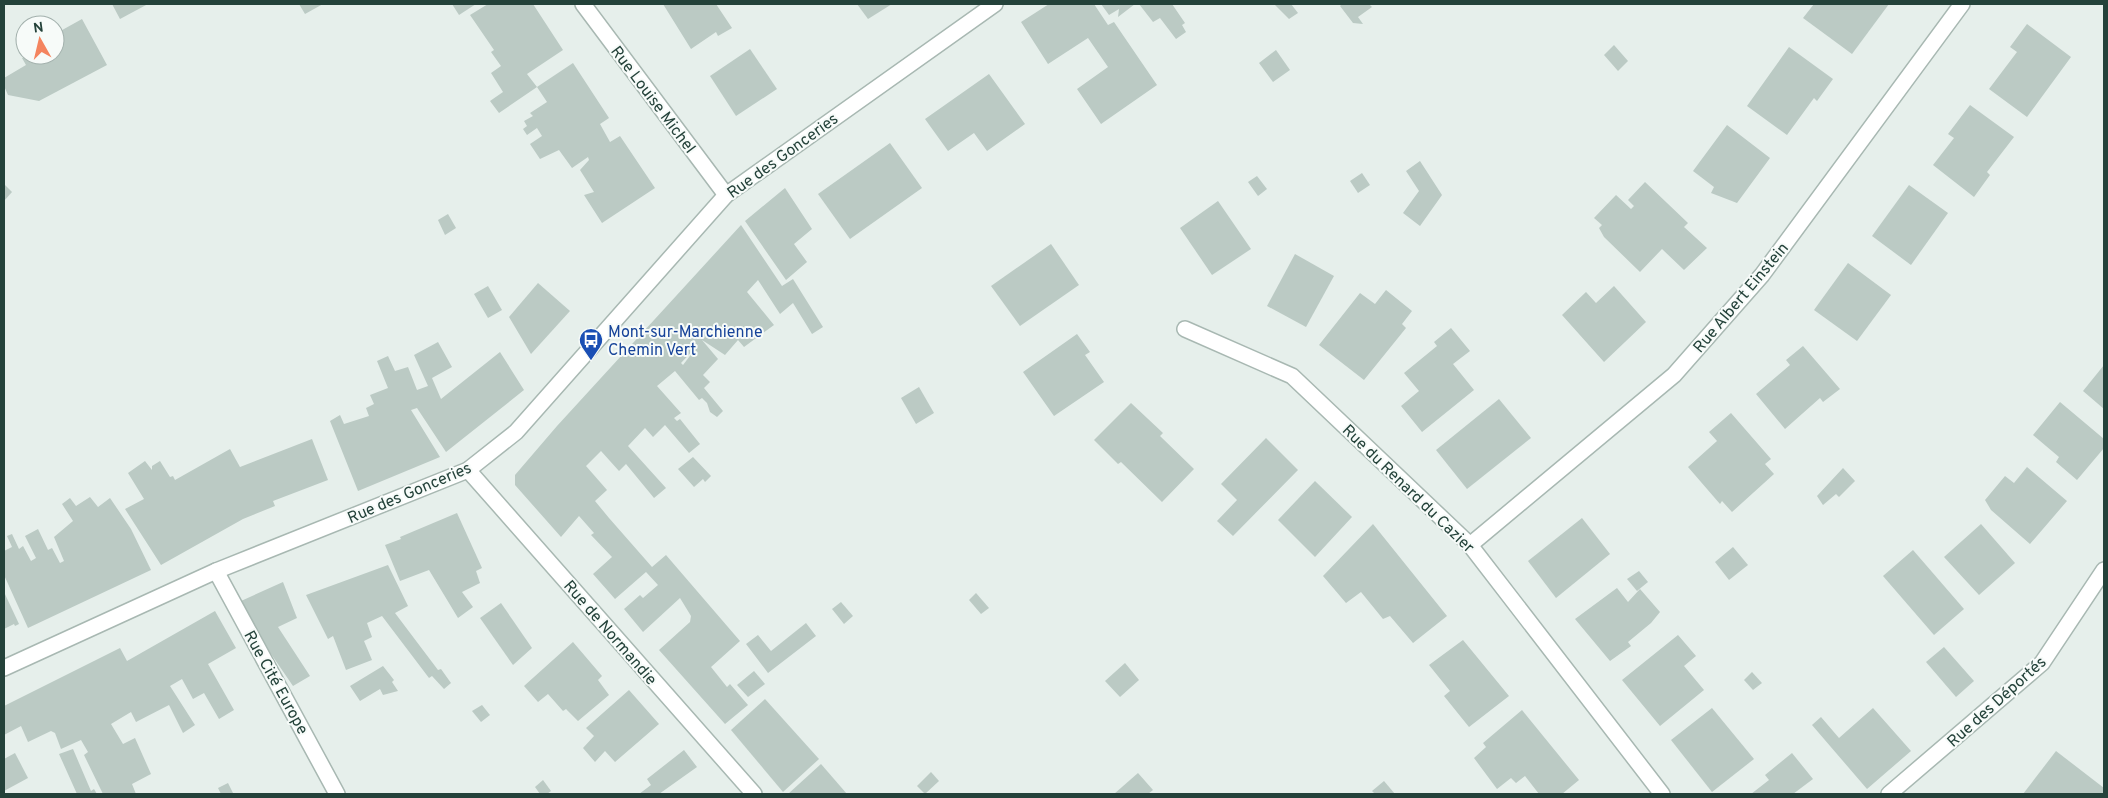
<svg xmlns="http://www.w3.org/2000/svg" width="2108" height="798" font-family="Overpass,sans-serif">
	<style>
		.building { fill: #bbcac4; fill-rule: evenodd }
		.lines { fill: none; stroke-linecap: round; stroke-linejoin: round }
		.street-casing { stroke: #a8b8b2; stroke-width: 18 }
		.street { stroke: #fff; stroke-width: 15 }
		.labels { text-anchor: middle; stroke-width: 4; stroke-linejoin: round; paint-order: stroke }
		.street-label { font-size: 16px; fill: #24423a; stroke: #f7fbf9 }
		.transit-label { font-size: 16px; fill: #164399; stroke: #f7fbf9; text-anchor: start }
	</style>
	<rect width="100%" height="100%" fill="#e6efeb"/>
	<g class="building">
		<polygon points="112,4 148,4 120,19"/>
		<polygon points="299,4 323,4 305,14"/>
		<polygon points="452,4 476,4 459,15"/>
		<polygon points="488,4 533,4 563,50 527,74 537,87 499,113 490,101 503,92 491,73 501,66 491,52 494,50 470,15"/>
		<polygon points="663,4 716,4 732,28 718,36 716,32 691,49"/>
		<polygon points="857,4 892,4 868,19"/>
		<polygon points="1049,4 1094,4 1108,25 1114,22 1157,85 1101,124 1077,89 1108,67 1088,38 1048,64 1021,22"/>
		<polygon points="1101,4 1135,4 1118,17 1119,9 1109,15"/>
		<polygon points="1139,4 1172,4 1185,23 1182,25 1186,32 1176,39 1160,18 1153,22"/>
		<polygon points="1274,4 1291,4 1298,13 1289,19"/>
		<polygon points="1342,4 1369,4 1372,7 1358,17 1363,24 1353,23 1340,6"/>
		<polygon points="1814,4 1889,4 1852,54 1803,18"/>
		<polygon points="82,19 107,65 39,101 8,95 4,86 4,78 26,65 22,58 28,55 55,55 55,40 58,39 55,34"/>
		<polygon points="2027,24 2071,57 2027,117 1989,89 2017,52 2010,47"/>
		<polygon points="1614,45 1628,61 1618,71 1604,55"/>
		<polygon points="1789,47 1833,79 1817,101 1814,98 1787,135 1747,106"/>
		<polygon points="750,49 777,89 736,116 710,76"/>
		<polygon points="1276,50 1290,70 1273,82 1259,63"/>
		<polygon points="573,63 609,118 600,124 610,142 620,136 655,188 602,223 584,195 594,192 580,170 589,160 588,157 572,168 559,150 540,159 530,144 542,136 537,128 527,135 523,129 527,126 524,121 533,116 530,113 547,102 537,87"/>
		<polygon points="989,74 1025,124 987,151 974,133 948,151 925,119"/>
		<polygon points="1970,105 2014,137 1987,172 1990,175 1974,197 1933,165 1954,138 1948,134"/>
		<polygon points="1727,125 1770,158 1737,203 1711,193 1714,187 1693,171"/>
		<polygon points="890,143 922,188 850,239 818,194"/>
		<polygon points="1420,161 1442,195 1420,226 1403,213 1419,191 1406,171"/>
		<polygon points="1362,173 1370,185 1358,193 1350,181"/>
		<polygon points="1257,176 1267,189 1258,196 1248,182"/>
		<polygon points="1645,182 1688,223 1684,227 1707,248 1684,270 1662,249 1640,272 1604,237 1599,228 1602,225 1594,218 1616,195 1631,209 1634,206 1628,200"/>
		<polygon points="4,184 12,192 4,201"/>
		<polygon points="1909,185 1948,213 1911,265 1872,236"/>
		<polygon points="785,188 812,229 794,244 807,262 786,280 745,221"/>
		<polygon points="1218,201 1251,249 1212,275 1180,228"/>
		<polygon points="448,214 456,228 445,235 438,220"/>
		<path d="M741,225L782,286L793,279L823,327L812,334L793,303L780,314L758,280L747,292L774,325L744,347L738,340L725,355L702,340L718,359L703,375L710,382L704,388L723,411L717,417L710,412L707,403L702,398L699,400L675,371L657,386L681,413L674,418L677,421L680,419L700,444L689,453L665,425L653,437L645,428L628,446L666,488L654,498L626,464L619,471L601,451L586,466L607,490L595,501L609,518L652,567L666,555L740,641L711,667L727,687L730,684L748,705L725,724L659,650L690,622L691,616L680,598L643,632L624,609L640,595L643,598L658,585L646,572L615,599L593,574L612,557L591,535L594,533L579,516L561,537L515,485V475L557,426ZM699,344L683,365L681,363Z"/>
		<polygon points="1051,244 1079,285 1020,326 991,286"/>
		<polygon points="1295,254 1334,276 1306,327 1267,306"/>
		<polygon points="1848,263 1891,295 1857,341 1814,310"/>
		<polygon points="538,283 570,311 531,354 509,317"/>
		<polygon points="488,286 502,310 488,318 474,294"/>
		<polygon points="1614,286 1646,322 1604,362 1562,315 1586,292 1596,303"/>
		<polygon points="1386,290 1412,311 1402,324 1406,328 1364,380 1319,345 1360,293 1375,304"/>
		<polygon points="1451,328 1470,351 1453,364 1474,390 1422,432 1401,406 1419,391 1404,373 1437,346 1434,342"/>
		<polygon points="1077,334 1090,352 1085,355 1104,382 1054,416 1023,372"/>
		<polygon points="438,342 452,367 432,378 441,399 500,352 524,390 446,452 417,408 411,410 440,457 358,491 330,421 340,415 344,424 369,416 366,408 374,404 370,395 388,388 377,361 388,356 395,371 408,367 417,390 428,386 414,355"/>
		<polygon points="1803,346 1840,389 1823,402 1820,398 1785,429 1756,394 1790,365 1786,360"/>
		<polygon points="2104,365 2104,409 2083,391"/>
		<polygon points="919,387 934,413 916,424 901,398"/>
		<polygon points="1499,399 1531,438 1467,489 1436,450"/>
		<polygon points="2060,402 2104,439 2104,448 2077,480 2056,462 2059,457 2033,435"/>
		<polygon points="1131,403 1163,433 1160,436 1194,469 1162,502 1121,462 1118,464 1094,440"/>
		<polygon points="1731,413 1771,459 1765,464 1774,474 1732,512 1722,501 1720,504 1688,467 1717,441 1709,432"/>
		<polygon points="1266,438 1298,470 1233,536 1217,521 1237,500 1221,484"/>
		<polygon points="312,439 328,480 273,501 275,506 243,519 161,565 125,509 144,499 128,473 145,461 152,470 152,466 160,461 170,477 173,476 175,480 230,449 240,467"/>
		<polygon points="693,457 711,476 705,482 703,479 694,487 678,469"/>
		<polygon points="2027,467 2067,501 2030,544 1991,510 1985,500 2005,476 2014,483"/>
		<polygon points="1843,468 1855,481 1839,497 1836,494 1823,505 1817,496"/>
		<polygon points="1315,481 1352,517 1315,557 1278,520"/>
		<polygon points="90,497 98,507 110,498 131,529 151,570 28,628 4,575 4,551 12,547 7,536 12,534 19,549 23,546 31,561 36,558 25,536 38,529 48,550 52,548 60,563 64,561 54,537 73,521 62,504 70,498 76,506"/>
		<polygon points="457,513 482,568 476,571 480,583 462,592 473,607 458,618 429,570 400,581 385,545 401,539 400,537"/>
		<polygon points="1582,518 1610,554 1556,598 1528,561"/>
		<polygon points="1373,524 1447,616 1413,643 1390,616 1383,619 1361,592 1346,603 1323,576"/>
		<polygon points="1981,524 2015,563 1979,595 1944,557"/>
		<polygon points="1733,547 1748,565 1729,580 1715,562"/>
		<polygon points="1913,550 1964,609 1934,635 1883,576"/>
		<polygon points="388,565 408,606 395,613 438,670 441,669 451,683 444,689 432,676 429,678 382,616 367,623 372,637 364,641 372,660 346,670 333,636 328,639 306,595"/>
		<polygon points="1639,571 1648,582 1637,591 1627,579"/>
		<polygon points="283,582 297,618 278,627 310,676 293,686 251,625 241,601"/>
		<polygon points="1617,588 1628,602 1640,589 1660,612 1651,623 1628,642 1631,646 1610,661 1575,619"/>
		<polygon points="4,592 19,624 15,626 14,624 4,629"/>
		<polygon points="976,593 989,608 981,614 969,600"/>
		<polygon points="841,602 853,616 844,624 832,609"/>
		<polygon points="501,603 532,648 513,665 480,618"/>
		<polygon points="215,611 236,648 208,664 234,710 219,719 204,693 193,699 182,679 170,686 195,725 183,733 169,705 136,722 131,712 111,724 123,744 135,738 151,774 132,784 136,794 103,794 84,755 88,752 81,740 61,749 55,733 51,731 28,742 21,726 4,735 4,706 120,648 127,661"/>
		<polygon points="806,623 816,636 768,673 746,644 758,635 771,651"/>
		<polygon points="1678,635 1696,656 1684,666 1704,690 1660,726 1622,680"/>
		<polygon points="1463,640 1509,696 1469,727 1444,696 1450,691 1429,665"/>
		<polygon points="573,642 602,676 598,680 609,695 578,721 566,709 563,711 548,694 538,702 524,686"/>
		<polygon points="1944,647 1974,681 1956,697 1926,662"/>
		<polygon points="1125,663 1139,680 1120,697 1105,681"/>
		<polygon points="383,666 394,680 392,682 398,691 383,695 380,689 360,701 350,686"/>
		<polygon points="754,671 765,684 748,697 737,685"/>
		<polygon points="1752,672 1762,683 1753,690 1744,680"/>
		<polygon points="629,690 659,724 615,762 605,751 595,762 583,748 594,736 586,728"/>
		<polygon points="765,699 819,759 783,792 731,730"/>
		<polygon points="482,705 490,715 481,722 472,711"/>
		<polygon points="1712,708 1754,759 1712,792 1671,740"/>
		<polygon points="1873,708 1911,751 1867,789 1812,725 1821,717 1839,738"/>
		<polygon points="1522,710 1579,780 1562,794 1539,794 1525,776 1516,783 1511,778 1497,789 1474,758 1486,747 1483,743"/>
		<polygon points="73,749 91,791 94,789 97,794 77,794 59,754"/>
		<polygon points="684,750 697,767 659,794 639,794 651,785 647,779"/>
		<polygon points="2056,751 2104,788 2104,794 2023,794"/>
		<polygon points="15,753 28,778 4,791 4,759"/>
		<polygon points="1792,753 1813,779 1793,794 1751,794 1769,780 1765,775"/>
		<polygon points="821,764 847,794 788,794"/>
		<polygon points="931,772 939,781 925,794 917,786"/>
		<polygon points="1138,773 1153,790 1148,794 1114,794"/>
		<polygon points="543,780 551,791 547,794 540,794 535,787"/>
		<polygon points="1384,781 1395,794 1375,794 1372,791"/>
		<polygon points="228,783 233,793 221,794 218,788"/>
	</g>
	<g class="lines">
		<g class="street-casing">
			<g id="street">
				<polyline points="583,4 726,195"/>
				<polyline points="1185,329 1292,376 1470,545 1662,794"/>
				<polyline points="468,470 754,794"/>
				<polyline points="1470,545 1674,375 1762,275 1962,4"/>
				<polyline points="216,571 337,794"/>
				<polyline points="4,668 216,571 468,470 516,432 726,195 995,4"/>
				<polyline points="1889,794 2042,663 2104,570"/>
			</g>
		</g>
		<use href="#street" class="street"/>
	</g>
	<defs>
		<g id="bus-pin" transform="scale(1.25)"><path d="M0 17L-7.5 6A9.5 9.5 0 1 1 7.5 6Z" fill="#1a4fb4" stroke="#f7fbf9"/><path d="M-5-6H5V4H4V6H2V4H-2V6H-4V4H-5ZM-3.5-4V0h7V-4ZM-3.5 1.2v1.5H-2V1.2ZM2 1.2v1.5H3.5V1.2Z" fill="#fff"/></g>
	</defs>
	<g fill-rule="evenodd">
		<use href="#bus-pin" x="591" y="340"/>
	</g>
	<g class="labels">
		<g class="street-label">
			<text transform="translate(654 99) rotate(53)" y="6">Rue Louise Michel</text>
			<text transform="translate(782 155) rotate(-36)" y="6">Rue des Gonceries</text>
			<text transform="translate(1740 297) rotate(-50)" y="6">Rue Albert Einstein</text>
			<text transform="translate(1409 488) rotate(44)" y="6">Rue du Renard du Cazier</text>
			<text transform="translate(409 492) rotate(-23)" y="6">Rue des Gonceries</text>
			<text transform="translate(611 632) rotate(49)" y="6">Rue de Normandie</text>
			<text transform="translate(277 682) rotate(61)" y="6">Rue Cité Europe</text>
			<text transform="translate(1996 701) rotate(-42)" y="6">Rue des Déportés</text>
		</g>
		<g class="transit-label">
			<text x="608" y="337">Mont-sur-Marchienne<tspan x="608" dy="18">Chemin Vert</tspan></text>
		</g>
	</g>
	<rect width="2108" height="798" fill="none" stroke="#24423a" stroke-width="10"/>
	<g transform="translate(40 40) rotate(352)"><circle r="24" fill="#f7fbf9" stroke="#a3b1ad"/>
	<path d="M0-4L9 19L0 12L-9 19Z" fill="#f4845f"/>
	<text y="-8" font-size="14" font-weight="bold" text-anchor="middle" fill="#24423a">N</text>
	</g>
</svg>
